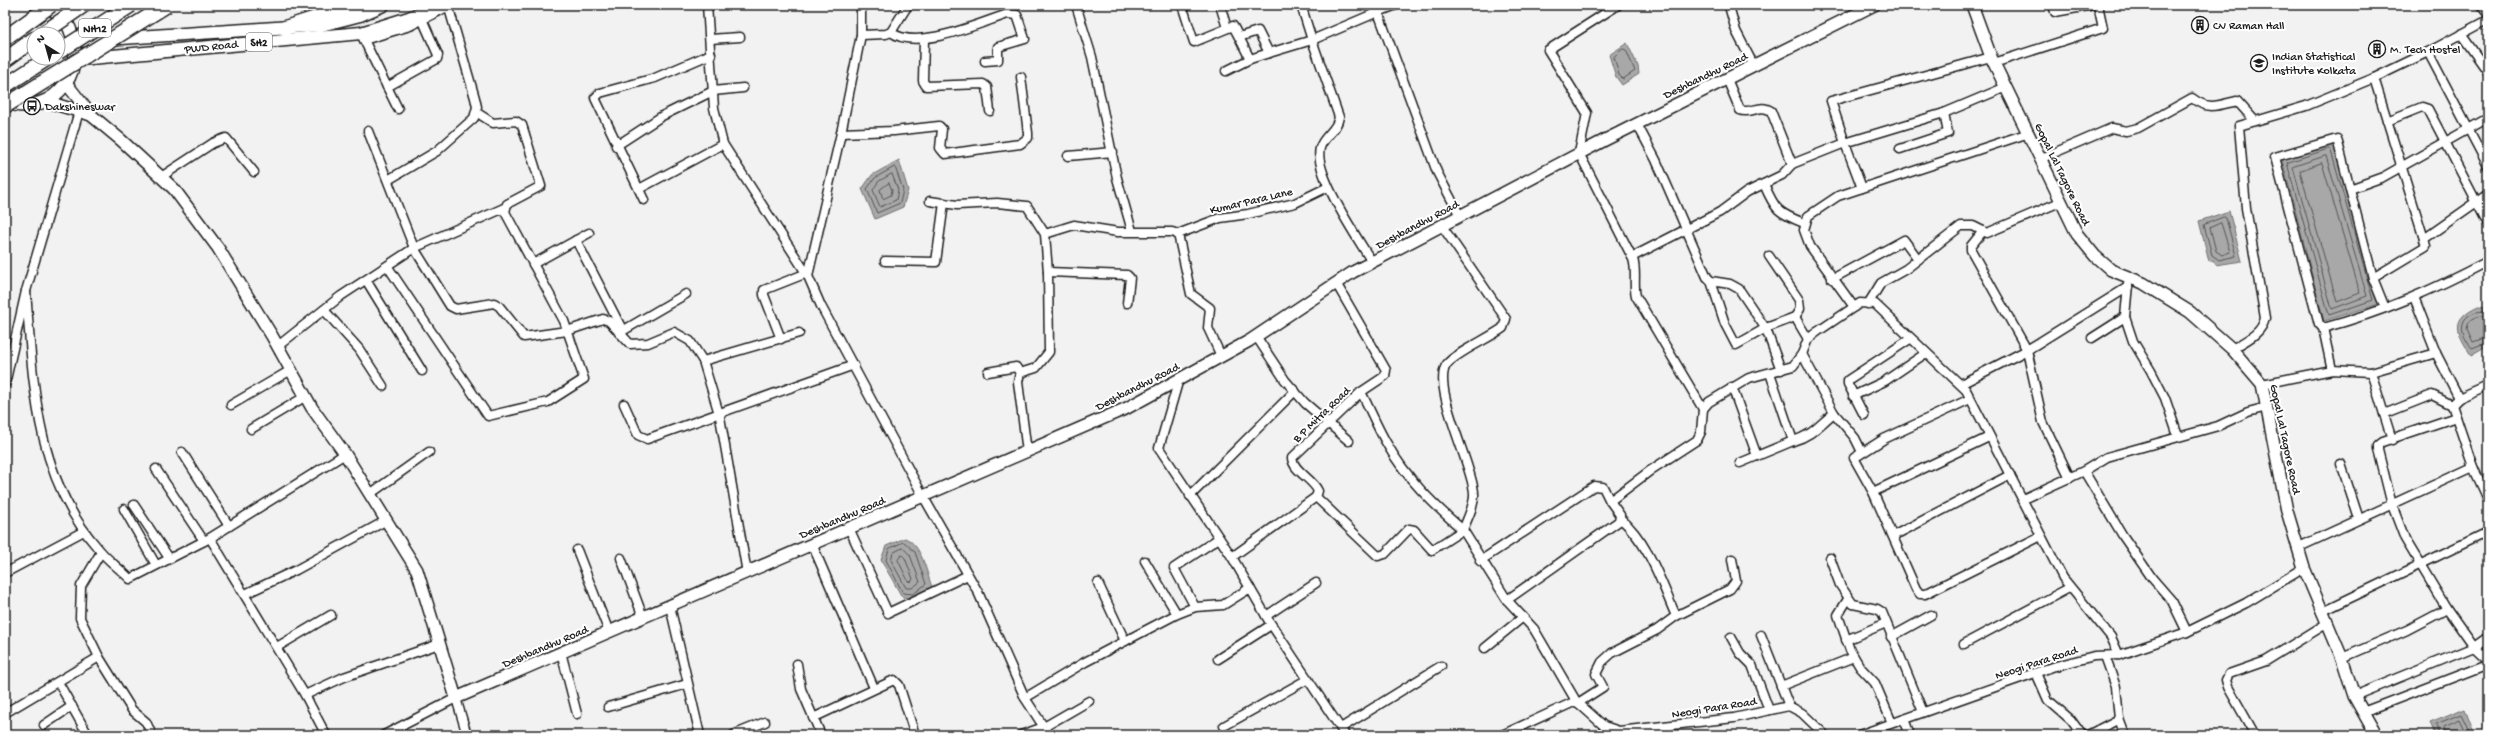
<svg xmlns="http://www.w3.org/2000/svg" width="2493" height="740" font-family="'Gochi Hand',sans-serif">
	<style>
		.water { fill: #a8a8a8; stroke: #707070 }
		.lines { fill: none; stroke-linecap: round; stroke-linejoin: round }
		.shore { stroke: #545454; stroke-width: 1 }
		.street-casing { stroke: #1c1c1c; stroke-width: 11 }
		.secondary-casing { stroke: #1c1c1c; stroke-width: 14 }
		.primary-casing { stroke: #1c1c1c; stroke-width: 15 }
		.highway-casing { stroke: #1c1c1c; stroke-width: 17 }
		.street { stroke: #fff; stroke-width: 8 }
		.secondary { stroke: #fff; stroke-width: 11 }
		.primary { stroke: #fff; stroke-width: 12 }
		.highway { stroke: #fff; stroke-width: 14 }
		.highway-bridge-casing { stroke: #1c1c1c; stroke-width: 17; stroke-linecap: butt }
		.highway-bridge { stroke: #fff; stroke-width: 14 }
		.labels { text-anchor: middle; stroke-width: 4; stroke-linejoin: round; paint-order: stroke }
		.shield { fill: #fff; stroke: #606060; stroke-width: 1 }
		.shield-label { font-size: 11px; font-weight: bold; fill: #1c1c1c }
		.poi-label { font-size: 12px; fill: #1c1c1c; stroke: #fff; text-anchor: start }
		.street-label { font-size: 12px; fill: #1c1c1c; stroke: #fff }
	</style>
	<rect width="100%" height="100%" fill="#f2f2f2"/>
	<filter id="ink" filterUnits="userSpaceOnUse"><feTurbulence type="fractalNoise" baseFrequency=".025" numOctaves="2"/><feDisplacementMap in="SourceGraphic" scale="8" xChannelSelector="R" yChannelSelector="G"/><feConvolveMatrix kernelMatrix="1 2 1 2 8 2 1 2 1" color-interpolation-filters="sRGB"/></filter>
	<g filter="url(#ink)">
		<g class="water">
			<polygon points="1627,43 1638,66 1639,74 1622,85 1616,77 1609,55"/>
			<polygon points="2334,144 2379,304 2324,321 2282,159"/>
			<polygon points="899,160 908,190 903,207 875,219 862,189 872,175"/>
			<polygon points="2229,211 2242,261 2216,265 2213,260 2209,261 2199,221"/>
			<path d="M2478,306L2488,307V345L2471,355C2456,332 2450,319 2478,306Z"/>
			<path d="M905,538C922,545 926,571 932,587L915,598L902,597L881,560L886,546Z"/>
			<polygon points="2465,708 2475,735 2435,735 2430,722"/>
		</g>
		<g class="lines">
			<g class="shore">
				<polygon points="1623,49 1626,50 1635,71 1623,79 1619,75 1614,57"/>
				<polygon points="2329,149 2331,151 2373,300 2329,315 2287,163"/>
				<polygon points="2326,156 2367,296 2332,309 2293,167"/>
				<polygon points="2322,163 2360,293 2337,302 2300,171"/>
				<polygon points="895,167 903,190 900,203 877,213 867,189 875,178"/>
				<polygon points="892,174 898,190 896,200 880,207 873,190 878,182"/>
				<polygon points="889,183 892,190 891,195 883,199 880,190"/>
				<polygon points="2224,217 2226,218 2236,256 2219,260 2212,255 2204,225"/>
				<polygon points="2221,223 2230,252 2222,255 2216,251 2210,228"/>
				<path d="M2488,311C2461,310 2455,329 2472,348L2488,342"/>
				<path d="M2488,316C2478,315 2468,318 2467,329L2473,342L2488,337"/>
				<polygon points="904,542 915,552 926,584 913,594 903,593 886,560 889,549"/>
				<polygon points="903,548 910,555 920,582 912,588 906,588 891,560 893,553"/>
				<polygon points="902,555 905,558 913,579 911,582 908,581 898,560"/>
				<polyline points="2439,735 2436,724 2461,714 2471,735"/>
				<polyline points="2444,735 2443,727 2459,720 2466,735"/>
			</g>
			<g class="street-casing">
				<g id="street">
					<polyline points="707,5 714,108 723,144 808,276 821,306 923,496 978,592 1025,698 1049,735"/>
					<polyline points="1076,5 1092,57 1117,178 1132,231"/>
					<polyline points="1182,5 1194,42 1233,26 1239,37 1258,31 1269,53 1312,40 1301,5"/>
					<polyline points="1220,5 1227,28"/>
					<polyline points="1396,5 1378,12 1437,172 1460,216"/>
					<path d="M1618,5L1548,50L1587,113L1579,153L1633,259C1637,271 1633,284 1636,296L1703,409"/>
					<polyline points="2053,5 2055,12 2094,5"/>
					<polyline points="1729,6 1736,31 1754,66"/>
					<polyline points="2488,20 2428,52 2488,166"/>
					<path d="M891,32C916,52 979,23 1008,14L1017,15L1025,39L998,47V60L985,61"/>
					<polyline points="2461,34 2488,72"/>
					<polyline points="861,35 886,34 891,32 908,5"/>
					<polyline points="362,36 398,109"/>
					<polyline points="1239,37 1250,59 1269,53"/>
					<polyline points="710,39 740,37"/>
					<polyline points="924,39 923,81 926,86 983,84 987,87 990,111"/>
					<polyline points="364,40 410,26 451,5"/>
					<polyline points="1994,63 2103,28 2098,5"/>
					<polyline points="1226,71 1250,59"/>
					<polyline points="2374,78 2424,239"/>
					<polyline points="387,87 437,59 438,55 423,21"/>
					<polyline points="2387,121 2422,107 2428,109 2488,224"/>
					<polyline points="1637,124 1656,160 1707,277 1711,281 1730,284 1739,289 1766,329 1781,370"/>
					<polyline points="368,131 414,248 450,306 456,309 494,303 499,306 524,337 567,331 603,319 609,321 630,344 648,343 674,332 690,341 703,361 799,333"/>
					<polyline points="841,133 894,131 939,126 942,129 940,148 945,154 1020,144 1028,138 1028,133 1021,77"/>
					<polyline points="616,146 662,116 713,91 743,88"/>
					<polyline points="1900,149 1948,133 1944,113"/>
					<polyline points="1068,156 1113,152"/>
					<path d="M2042,158L2112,128L2126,131L2138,128L2192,98C2209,111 2218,105 2237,101L2255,121"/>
					<polyline points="1792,164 1845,143 1831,101 1991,57"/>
					<polyline points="161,177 213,143 226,138 254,172"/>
					<polyline points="388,180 437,151 474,118 477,107 475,98 448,5"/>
					<path d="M1764,184C1775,210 1778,213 1804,223"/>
					<polyline points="1862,188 1845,143 1944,113 2006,87"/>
					<polyline points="639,189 723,144"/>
					<polyline points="2350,189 2383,177 2488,118"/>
					<polyline points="644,200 595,98 600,93 655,78 711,54"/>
					<polyline points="930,201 957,205 997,203 1027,206 1045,234 1048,272 1049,352 1036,368 1020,373 1018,382 1027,452"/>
					<path d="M1442,226L1506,319L1503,328C1488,339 1457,352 1447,364C1430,385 1473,466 1474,493C1475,505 1467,519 1463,530L1507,600L1534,629L1576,701"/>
					<polyline points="1983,231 1971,246 1971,250 2027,350 2128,287"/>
					<polyline points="1045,234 1074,225 1118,232 1172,232 1178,234 1220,218 1248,214 1295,203 1328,187"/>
					<polyline points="1178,234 1191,294 1210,308 1208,328 1221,356"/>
					<polyline points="576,240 623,331"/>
					<path d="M1632,257L1720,212L1747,192L1782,175L1792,164L1771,111C1760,103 1751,115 1740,110L1727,79"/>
					<polyline points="885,261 936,262 944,203"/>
					<path d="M1372,262C1358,239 1313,173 1320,148C1323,136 1337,131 1339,117L1312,40L1378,12"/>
					<polyline points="533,264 589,233"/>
					<polyline points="388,267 488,416 548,402 584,379 564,321 505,212 507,204 541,186 522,125 516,121 493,123 476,112"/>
					<polyline points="1048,272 1127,275 1130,278 1127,303"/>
					<polyline points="808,276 841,133 861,35 861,5"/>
					<polyline points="2373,278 2426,246 2424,239 2488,194"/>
					<polyline points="1832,279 1904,240 1918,259"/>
					<polyline points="366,280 422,371"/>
					<polyline points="1711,281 1725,324 1736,345 1766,328 1795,317 1800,309 1799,300 1769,256"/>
					<path d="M26,291C33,381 35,476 97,547C106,559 119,568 130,579L210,538L345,454"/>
					<polyline points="2414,297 2436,353 2459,398"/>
					<polyline points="1868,304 1881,283 1906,269 1961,226 1973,226 1987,233 2060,202"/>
					<polyline points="1854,307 1810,246 1804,230 1808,216 1838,196 2029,133"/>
					<path d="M2385,308L2373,278L2337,139L2275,157L2319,324L2323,328C2383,312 2433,290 2488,261"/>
					<polyline points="324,310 359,349 383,386"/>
					<polyline points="1795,317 1808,339"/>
					<polyline points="2125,317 2133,341 2151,371 2165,398 2178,436"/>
					<polyline points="2323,328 2332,370"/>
					<polyline points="619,333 686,294"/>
					<polyline points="1256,336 1285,380 1305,403 1349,441"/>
					<polyline points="2092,338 2125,317 2128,284"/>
					<polyline points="781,339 764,295 764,290 807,273"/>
					<polyline points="278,346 341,296 414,248 504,208"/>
					<path d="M2232,349C2245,341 2262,334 2265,318L2246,208L2239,126L2306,106L2374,78L2428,52"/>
					<polyline points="1802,354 1834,413 1855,438 1862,452"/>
					<polyline points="703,361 720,417 747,573"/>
					<polyline points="988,372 1016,367 1020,373"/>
					<polyline points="2371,372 2392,440"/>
					<polyline points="1179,379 1159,448 1232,557 1269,621 1345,735"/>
					<polyline points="5,384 26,291 80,108"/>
					<polyline points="1961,384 2027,350 2043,422 2070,478"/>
					<polyline points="2262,384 2332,370 2371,372 2436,353"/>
					<polyline points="1732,387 1757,456"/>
					<polyline points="1853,396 1885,381 1926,353"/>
					<polyline points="1970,399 1884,439 1854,458 1873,492 1916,589 1920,594 1925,594 2041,536"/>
					<polyline points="624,404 638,435 647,439 854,365"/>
					<polyline points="231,405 291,370"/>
					<polyline points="2384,414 2432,395 2452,405"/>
					<polyline points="1864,415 1848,384 1848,380 1910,339"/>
					<polyline points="2456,417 2382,442 2378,445 2378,449 2392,505 2405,539 2447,609 2474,647 2488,660"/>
					<polyline points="251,429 306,396"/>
					<path d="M1793,441C1813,435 1818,426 1834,413"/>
					<polyline points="182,452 229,526"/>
					<polyline points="1740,463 1793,441 1770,373"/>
					<polyline points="2341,464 2359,519"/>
					<polyline points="2473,467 2488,499"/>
					<polyline points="156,469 204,541"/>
					<polyline points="2084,471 2123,536 2152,578 2172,601 2187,632"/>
					<polyline points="1873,492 1989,437"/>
					<polyline points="370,494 429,452"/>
					<polyline points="1190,496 1295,391"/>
					<path d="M1316,497L1378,556L1385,554L1409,529L1414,530L1432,550L1463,530C1434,505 1406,478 1387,444C1377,427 1370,409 1361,392"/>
					<polyline points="2023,499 2084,471 2107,457 2218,426 2248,412 2267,407"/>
					<polyline points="134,505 169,558"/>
					<polyline points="124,509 156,565"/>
					<polyline points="849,528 888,613 968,575"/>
					<polyline points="1893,536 2010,475"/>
					<polyline points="210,538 305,695 326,735"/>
					<polyline points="812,544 874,688"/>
					<polyline points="2297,548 2473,467 2452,405 2459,398 2488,385"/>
					<polyline points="577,550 609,632"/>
					<polyline points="101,552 81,586 80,618 99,657 132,710 146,722 152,735"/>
					<path d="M1232,557L1316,497L1318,491C1313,479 1293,471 1292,458L1361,392L1385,376L1386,370L1336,283"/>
					<polyline points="621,558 643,617"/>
					<polyline points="1830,558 1840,585 1853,604 1877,609 1882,612 1923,712"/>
					<polyline points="1145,561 1177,614"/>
					<polyline points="1480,561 1594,486 1603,487 1610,501 1651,470 1697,440 1701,432 1703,409 1709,402 1749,378 1793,366 1802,354 1808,339 1817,332 1860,303 1875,304 1966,390 2063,578 2111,637 2119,655"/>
					<polyline points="5,573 84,531"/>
					<polyline points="1098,583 1125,641"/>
					<polyline points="245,594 296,570 387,520"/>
					<polyline points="1848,599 1838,615 1850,650 1860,667 1875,683 1892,723"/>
					<polyline points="1507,600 1619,521 1620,515 1610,501"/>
					<polyline points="670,606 700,735"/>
					<polyline points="1195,607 1174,568 1219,538"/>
					<polyline points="2321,612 2488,532"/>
					<polyline points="1266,616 1316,583"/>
					<polyline points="1676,616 1730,589 1736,581 1732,559"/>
					<polyline points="1761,635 1789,706"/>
					<polyline points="1731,637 1740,653 1752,665 1769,710"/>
					<polyline points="1891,637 1931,615"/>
					<polyline points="1846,640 1886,623"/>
					<polyline points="1964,644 2069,588"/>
					<polyline points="277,647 331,615"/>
					<polyline points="1485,648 1523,617"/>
					<polyline points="561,652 577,714"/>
					<polyline points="2105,656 2116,687 2119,719 2125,735"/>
					<polyline points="2342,658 2407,630 2447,609"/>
					<polyline points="1218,659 1271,625"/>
					<polyline points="797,664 801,689 821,735"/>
					<polyline points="2036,673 2048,700 2071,720 2082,735"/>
					<polyline points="58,682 88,735"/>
					<polyline points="1781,686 1854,657"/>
					<polyline points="305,695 344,677 439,644"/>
					<polyline points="2354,696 2474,647 2488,637"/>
					<polyline points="1025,698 1085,662 1177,614 1195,607 1223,605 1250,588"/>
					<path d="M1578,703L1603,687L1596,674L1602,662L1612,653L1657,630L1676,616C1661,582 1649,543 1620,518"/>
					<polyline points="608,707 687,684"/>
					<polyline points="2363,712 2488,664"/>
					<polyline points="5,713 99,657"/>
					<polyline points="813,718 894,680 899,685 915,735"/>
					<polyline points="1904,719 1910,735"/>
					<polyline points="44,725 72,706"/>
					<polyline points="1224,726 1308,679"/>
					<polyline points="1667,726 1670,735"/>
					<polyline points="1341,728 1441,666"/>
					<polyline points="384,735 456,698 467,735"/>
					<polyline points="733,735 765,722"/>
					<polyline points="1021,735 1044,727 1089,701"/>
					<polyline points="1502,735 1576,701 1604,726 1619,731 1734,718 1789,706 1802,713 1825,735"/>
					<polyline points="1859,735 2052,667 2094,656 2119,655 2187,632 2246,603 2304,568"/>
					<polyline points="2088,735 2119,719"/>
					<polyline points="2255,735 2228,687 2226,680 2229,674 2266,661 2326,624"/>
				</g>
			</g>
			<g class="secondary-casing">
				<g id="secondary">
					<polyline points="1972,5 1991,57 2077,234 2095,256 2111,270 2143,283 2190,312 2232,349 2262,384 2287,511 2304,568 2342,658 2354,696 2376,735"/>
					<polyline points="66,83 91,115 121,140 174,189 218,248 272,336 312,408 345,454 417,570 456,698 1127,408 1249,341 1353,272 1605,140 1874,5"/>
					<polyline points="45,101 91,115"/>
				</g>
			</g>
			<g class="primary-casing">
				<g id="primary">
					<polyline points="2484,5 2488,10"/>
					<polyline points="75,41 321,25 360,15 383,5"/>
					<polyline points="80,59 361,33 409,18 438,5"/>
					<path d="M5,102C57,120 93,64 65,20C61,14 51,9 45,5"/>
				</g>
			</g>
			<g class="highway-casing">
				<g id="highway">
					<polyline points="285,28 357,5"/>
					<polyline points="5,60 34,39"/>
					<polyline points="5,86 48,58"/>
				</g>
			</g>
			<use href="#street" class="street"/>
			<use href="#secondary" class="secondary"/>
			<use href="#primary" class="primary"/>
			<use href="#highway" class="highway"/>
			<g class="highway-bridge-casing">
				<g id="highway-bridge">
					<polyline points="42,34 84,5"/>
					<polyline points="5,38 51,5"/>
					<polyline points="58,52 131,5"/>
					<polyline points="5,106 167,5"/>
				</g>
			</g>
			<use href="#highway-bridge" class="highway-bridge"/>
		</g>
	</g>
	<defs>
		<g id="building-ring" transform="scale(0.9)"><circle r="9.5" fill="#fff" stroke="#1c1c1c" stroke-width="1.5"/><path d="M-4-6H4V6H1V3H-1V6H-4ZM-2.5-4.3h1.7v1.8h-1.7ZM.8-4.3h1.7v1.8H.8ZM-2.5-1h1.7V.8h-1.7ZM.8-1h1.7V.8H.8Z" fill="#1c1c1c"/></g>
		<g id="university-ring" transform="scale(0.9)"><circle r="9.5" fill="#fff" stroke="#1c1c1c" stroke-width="1.5"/><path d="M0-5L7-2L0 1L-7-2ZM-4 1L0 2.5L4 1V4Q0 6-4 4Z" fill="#1c1c1c"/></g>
		<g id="bus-ring" transform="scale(0.9)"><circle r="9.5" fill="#fff" stroke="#1c1c1c" stroke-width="1.5"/><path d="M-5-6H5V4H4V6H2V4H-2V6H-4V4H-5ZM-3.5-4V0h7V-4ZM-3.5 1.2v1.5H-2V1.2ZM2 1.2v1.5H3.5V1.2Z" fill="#1c1c1c"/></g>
	</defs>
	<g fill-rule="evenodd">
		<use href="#building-ring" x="2200" y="25"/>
		<use href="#building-ring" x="2377" y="49"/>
		<use href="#university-ring" x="2259" y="63"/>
		<use href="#bus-ring" x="32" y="106"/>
	</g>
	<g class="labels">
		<g class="shield">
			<rect x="79" y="19" width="32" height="18" rx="3"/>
			<rect x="246" y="33" width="26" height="18" rx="3"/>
		</g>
		<g class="shield-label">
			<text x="95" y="32">NH12</text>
			<text x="259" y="46">SH2</text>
		</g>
		<g class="poi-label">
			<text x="2213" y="29">CV Raman Hall</text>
			<text x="2390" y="53">M. Tech Hostel</text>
			<text x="2272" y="60">Indian Statistical<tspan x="2272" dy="14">Institute Kolkata</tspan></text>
			<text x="45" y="110">Dakshineswar</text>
		</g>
		<g class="street-label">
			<text transform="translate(211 46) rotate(-6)" y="4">PWD Road</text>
			<text transform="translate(1705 75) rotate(-26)" y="4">Deshbandhu Road</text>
			<text transform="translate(2063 174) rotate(64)" y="4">Gopal Lal Tagore Road</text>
			<text transform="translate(1251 200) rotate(-13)" y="4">Kumar Para Lane</text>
			<text transform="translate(1417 224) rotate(-28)" y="4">Deshbandhu Road</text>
			<text transform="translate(1137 386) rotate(-27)" y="4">Deshbandhu Road</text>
			<text transform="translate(1321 414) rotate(-44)" y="4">B P Mitra Road</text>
			<text transform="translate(2286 439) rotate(78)" y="4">Gopal Lal Tagore Road</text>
			<text transform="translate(842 517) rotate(-23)" y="4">Deshbandhu Road</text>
			<text transform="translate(545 646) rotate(-23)" y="4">Deshbandhu Road</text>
			<text transform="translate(2036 662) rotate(-18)" y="4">Neogi Para Road</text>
			<text transform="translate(1714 707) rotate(-9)" y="4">Neogi Para Road</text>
		</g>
	</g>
	<rect width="2493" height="740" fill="none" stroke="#fff" stroke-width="20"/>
	<rect x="10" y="10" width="2473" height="720" fill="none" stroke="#1c1c1c" stroke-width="1.5" filter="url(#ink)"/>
	<g transform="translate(46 46) rotate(323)"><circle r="19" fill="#ffffff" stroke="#a4a4a4"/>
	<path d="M0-3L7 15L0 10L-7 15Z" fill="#1c1c1c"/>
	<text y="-6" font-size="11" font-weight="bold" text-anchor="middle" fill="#1c1c1c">N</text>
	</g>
</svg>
